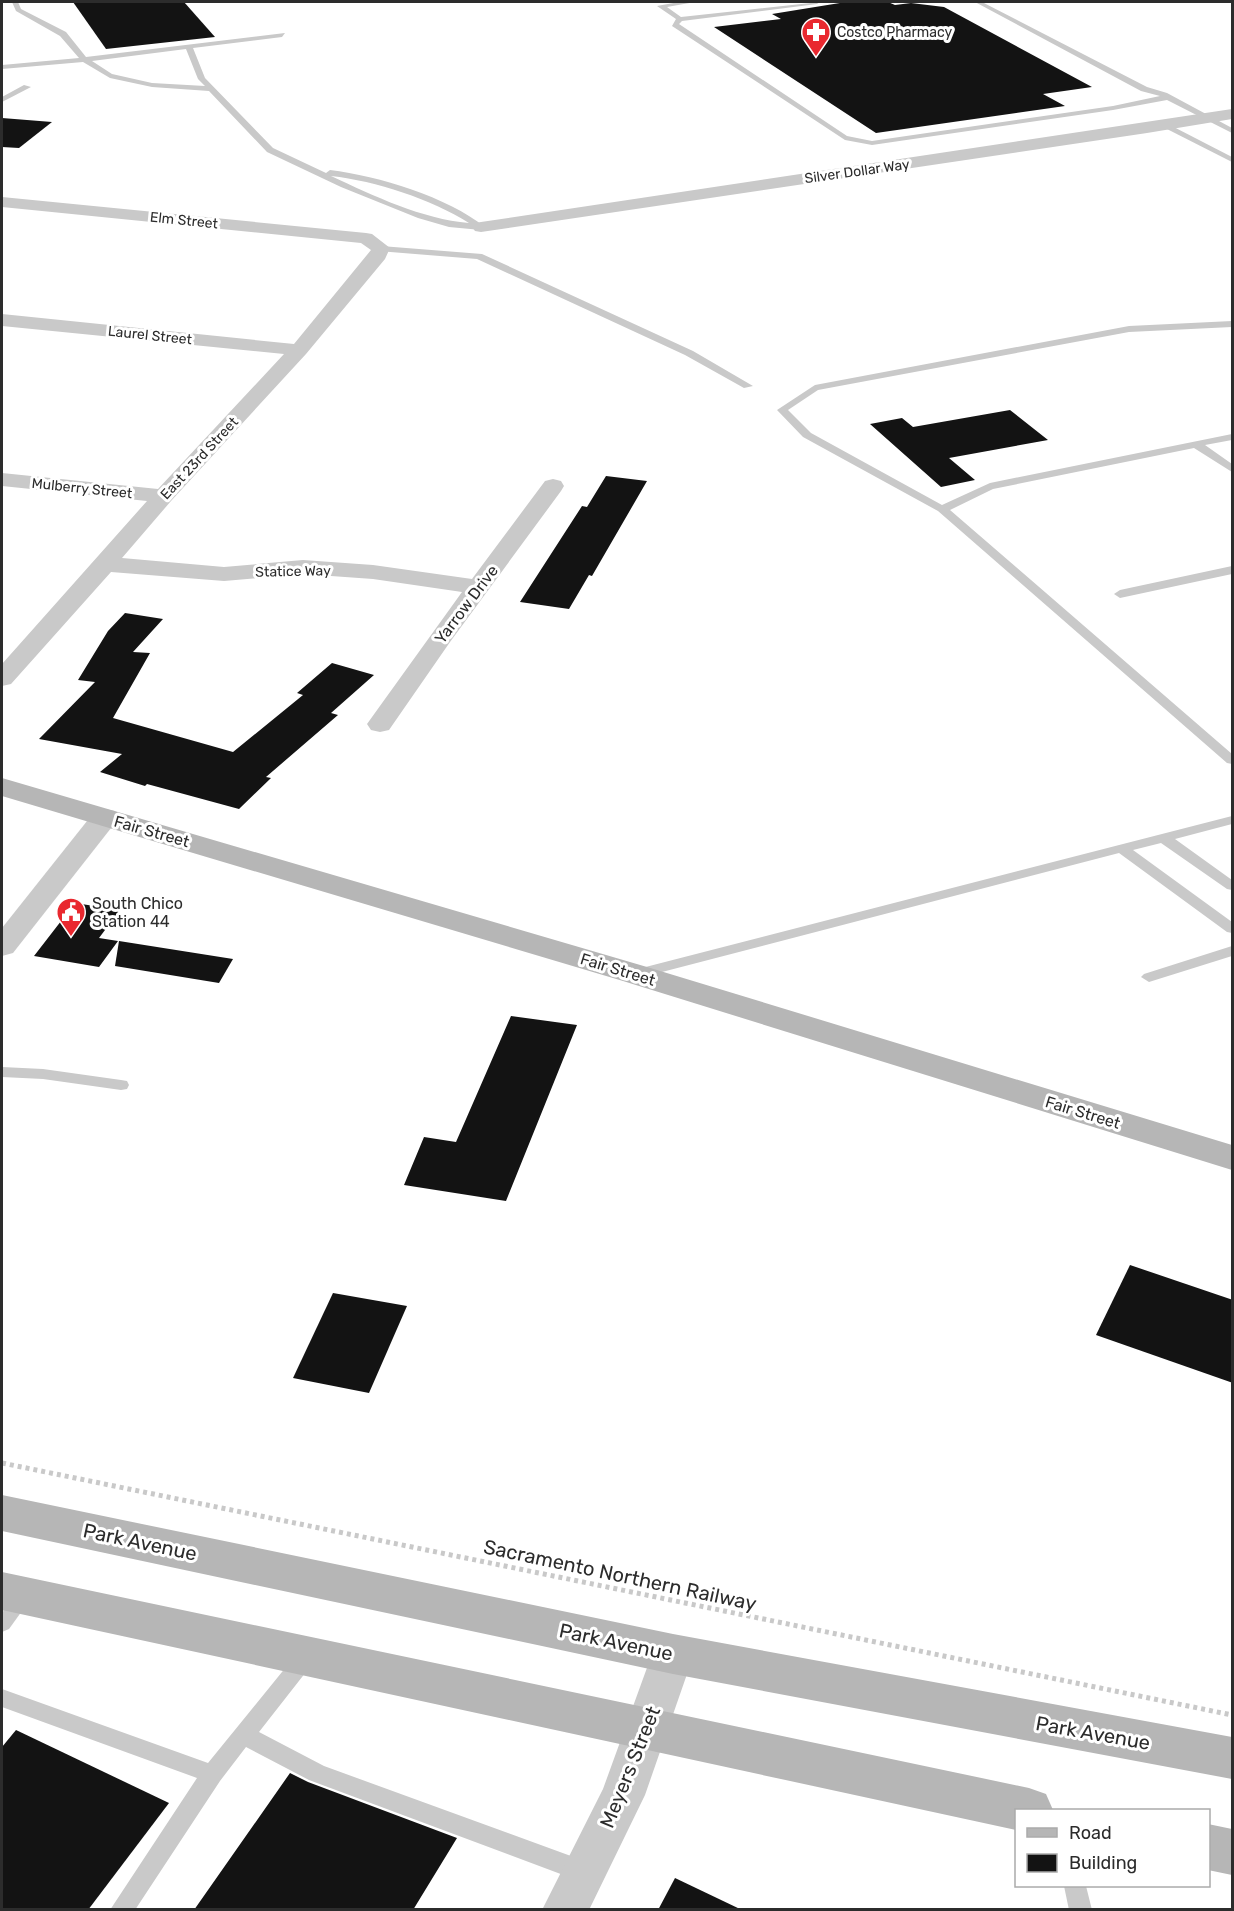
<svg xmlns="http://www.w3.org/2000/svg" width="1234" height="1911" font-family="Rubik,sans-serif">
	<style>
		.building { fill: #131313 }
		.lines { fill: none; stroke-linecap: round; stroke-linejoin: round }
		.path { stroke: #c9c9c9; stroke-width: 5; stroke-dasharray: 4 4; stroke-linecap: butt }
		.lane { fill: #c9c9c9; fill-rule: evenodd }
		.street { fill: #c9c9c9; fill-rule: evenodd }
		.secondary { fill: #b6b6b6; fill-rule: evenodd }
		.labels { text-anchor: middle; stroke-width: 6; stroke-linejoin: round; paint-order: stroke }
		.far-poi-label { font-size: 14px; fill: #2c2c2c; stroke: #fff; text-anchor: start }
		.far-street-label { font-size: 14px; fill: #2c2c2c; stroke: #fff }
		.street-label { font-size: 16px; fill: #2c2c2c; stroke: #fff }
		.poi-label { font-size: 16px; fill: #2c2c2c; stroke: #fff; text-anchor: start }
		.near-street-label { font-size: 20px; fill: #2c2c2c; stroke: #fff }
	</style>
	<rect width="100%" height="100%" fill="#fff"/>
	<g class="building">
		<polygon points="73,2 184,2 215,37 106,49"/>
		<polygon points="846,2 888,2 895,5 911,3 944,7 1092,87 1043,94 1065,106 876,133 714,27 781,19 772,14"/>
		<polygon points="2,118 52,122 19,148 2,147"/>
		<polygon points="1010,410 1048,440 949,458 975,480 941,487 870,424 902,418 913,427"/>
		<polygon points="606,476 647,481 592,576 589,575 569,609 520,602 582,506 587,507"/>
		<polygon points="125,613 163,619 133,652 150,653 113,718 233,752 303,695 297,693 332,663 374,675 331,713 338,715 266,777 271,778 239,809 147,784 145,786 100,772 122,754 39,739 95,682 78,680 108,631"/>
		<polygon points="75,903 120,910 99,938 118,941 99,967 34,956"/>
		<polygon points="119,941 233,959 219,983 115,966"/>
		<polygon points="511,1016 577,1025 506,1201 404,1185 424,1137 456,1142"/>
		<polygon points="1130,1265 1233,1300 1233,1383 1096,1335"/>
		<polygon points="333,1293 407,1306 369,1393 293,1378"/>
		<polygon points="16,1730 169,1803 88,1910 2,1910 2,1747"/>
		<polygon points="290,1773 308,1782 457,1838 413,1910 194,1910"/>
		<polygon points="675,1878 742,1910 658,1910"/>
	</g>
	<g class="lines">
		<polyline class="path" points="2,1463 1232,1715"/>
		<g class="lane">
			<path d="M12,2H18L21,9L66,32L86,57L285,33L282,37L193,48L205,78L273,148L326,173L330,170C379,176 447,197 485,227L481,230L449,227L418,218L341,187L267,152L209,91L152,87L110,78L83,62L2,69V65L79,58L60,36L16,11ZM186,49L198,79L205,86L152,83L112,74L92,61ZM331,176C376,181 431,199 469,223C422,219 374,196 331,176Z"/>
			<polygon points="679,2 695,2 667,7 681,17 820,2 817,4 682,21 679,24 847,136 872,141 1113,106 1160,96 1141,91 975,2 982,2 1147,87 1167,93 1232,128 1232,133 1167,100 1113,110 872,145 845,140 672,26 676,19 657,6"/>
			<polygon points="24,85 31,87 2,102 2,97"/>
			<polygon points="1166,123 1232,157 1232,162 1163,127 1162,125"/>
			<polygon points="381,246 482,254 693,351 753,386 744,388 685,355 477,259 378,251 376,249"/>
			<polygon points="1232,321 1232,327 1129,332 818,390 788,410 811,433 942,505 990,483 1232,434 1232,440 1205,445 1232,464 1232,472 1194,448 993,489 950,510 1232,754 1232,764 1227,763 938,511 803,437 777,410 815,385 1129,326"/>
			<polygon points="1232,566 1232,574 1120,598 1114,594 1120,590"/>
			<polygon points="1232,816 1232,824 1175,839 1232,880 1232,890 1227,889 1161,843 1133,850 1232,922 1232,933 1227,932 1119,853 635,979 627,974 630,971"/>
			<polygon points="1232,946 1232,956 1149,982 1141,977 1144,974"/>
			<polygon points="2,1067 43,1069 121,1080 127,1081 129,1085 127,1089 121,1090 43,1079 2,1077"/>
			<path d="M22,1588L29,1591L32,1597L9,1629L2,1632C2,1614 2,1595 22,1588Z"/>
			<polygon points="306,1648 313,1651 316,1657 313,1663 259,1732 324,1766 590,1863 593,1871 590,1879 582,1882 309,1780 246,1747 220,1781 135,1910 110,1910 197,1778 2,1707 2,1689 208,1763 299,1651"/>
			<polygon points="1064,1886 1086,1886 1092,1910 1069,1910"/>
		</g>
		<g class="street">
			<polygon points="1232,109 1232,119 1147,133 481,232 475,231 472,227 475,223 481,222"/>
			<polygon points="2,197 366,233 372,234 390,248 385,259 306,354 171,501 122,558 224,567 303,560 373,565 472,579 545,481 553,479 561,481 564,486 561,491 450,642 389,730 380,732 371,730 367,724 462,592 373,579 303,574 224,581 111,572 11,684 2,686 2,664 147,501 2,486 2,473 158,489 284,354 2,326 2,314 294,344 371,250 361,243 2,207"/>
			<polygon points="105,809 115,811 119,817 115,823 13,953 2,956 2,928 95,811"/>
			<polygon points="673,1636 688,1641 694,1654 645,1795 589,1910 542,1910 603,1789 652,1654 658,1641"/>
		</g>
		<g class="secondary">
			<polygon points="2,778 647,967 1232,1145 1232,1170 623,981 2,796"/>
			<polygon points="2,1495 673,1634 1232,1737 1232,1779 673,1674 2,1531"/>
			<polygon points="2,1572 1029,1788 1046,1794 1053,1810 1016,1810 1016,1830 2,1610"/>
			<polygon points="1208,1824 1232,1829 1232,1875 1208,1870"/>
		</g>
	</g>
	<defs>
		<g id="pharmacy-pin" transform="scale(1.5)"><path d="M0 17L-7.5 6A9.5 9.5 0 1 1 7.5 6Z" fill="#e9282f" stroke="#fff"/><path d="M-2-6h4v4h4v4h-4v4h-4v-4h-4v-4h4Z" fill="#fff"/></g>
		<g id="civic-pin" transform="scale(1.5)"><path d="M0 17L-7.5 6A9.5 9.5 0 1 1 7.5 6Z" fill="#e9282f" stroke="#fff"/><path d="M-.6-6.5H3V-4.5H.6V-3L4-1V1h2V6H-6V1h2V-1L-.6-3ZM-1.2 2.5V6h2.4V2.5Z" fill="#fff"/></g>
	</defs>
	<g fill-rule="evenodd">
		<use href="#pharmacy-pin" x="816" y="32"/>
		<use href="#civic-pin" x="71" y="912"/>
	</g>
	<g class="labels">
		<g class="far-poi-label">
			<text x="837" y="37">Costco Pharmacy</text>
		</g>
		<g class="far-street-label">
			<text transform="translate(857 171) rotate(-8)" y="5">Silver Dollar Way</text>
			<text transform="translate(184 220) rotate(6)" y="5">Elm Street</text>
			<text transform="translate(150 335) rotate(6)" y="5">Laurel Street</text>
			<text transform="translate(199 458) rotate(-47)" y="5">East 23rd Street</text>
			<text transform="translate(82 488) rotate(6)" y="5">Mulberry Street</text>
			<text transform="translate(293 571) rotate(-1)" y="5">Statice Way</text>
		</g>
		<g class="street-label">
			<text transform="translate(466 604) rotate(-53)" y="6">Yarrow Drive</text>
			<text transform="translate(152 831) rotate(16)" y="6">Fair Street</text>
			<text transform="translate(618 969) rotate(17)" y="6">Fair Street</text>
			<text transform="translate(1083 1112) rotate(17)" y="6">Fair Street</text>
		</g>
		<g class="poi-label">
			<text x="92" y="909">South Chico<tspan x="92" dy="18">Station 44</tspan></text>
		</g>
		<g class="near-street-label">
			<text transform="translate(140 1542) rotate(12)" y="7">Park Avenue</text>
			<text transform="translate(620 1575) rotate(12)" y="7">Sacramento Northern Railway</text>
			<text transform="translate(616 1642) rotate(12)" y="7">Park Avenue</text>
			<text transform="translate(1093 1733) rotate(10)" y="7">Park Avenue</text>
			<text transform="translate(630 1767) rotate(-68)" y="7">Meyers Street</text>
		</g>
	</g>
	<rect width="1234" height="1911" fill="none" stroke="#2c2c2c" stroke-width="6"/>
	<rect x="1015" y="1809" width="195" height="78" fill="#ffffff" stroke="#ababab" stroke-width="1.5"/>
	<rect x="1027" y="1828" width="30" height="9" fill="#b6b6b6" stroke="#ababab" stroke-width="1.5"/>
	<text x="1069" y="1839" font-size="18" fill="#2c2c2c">Road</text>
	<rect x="1027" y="1854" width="30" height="18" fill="#131313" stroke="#ababab" stroke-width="1.5"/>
	<text x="1069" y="1869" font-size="18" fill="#2c2c2c">Building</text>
</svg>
